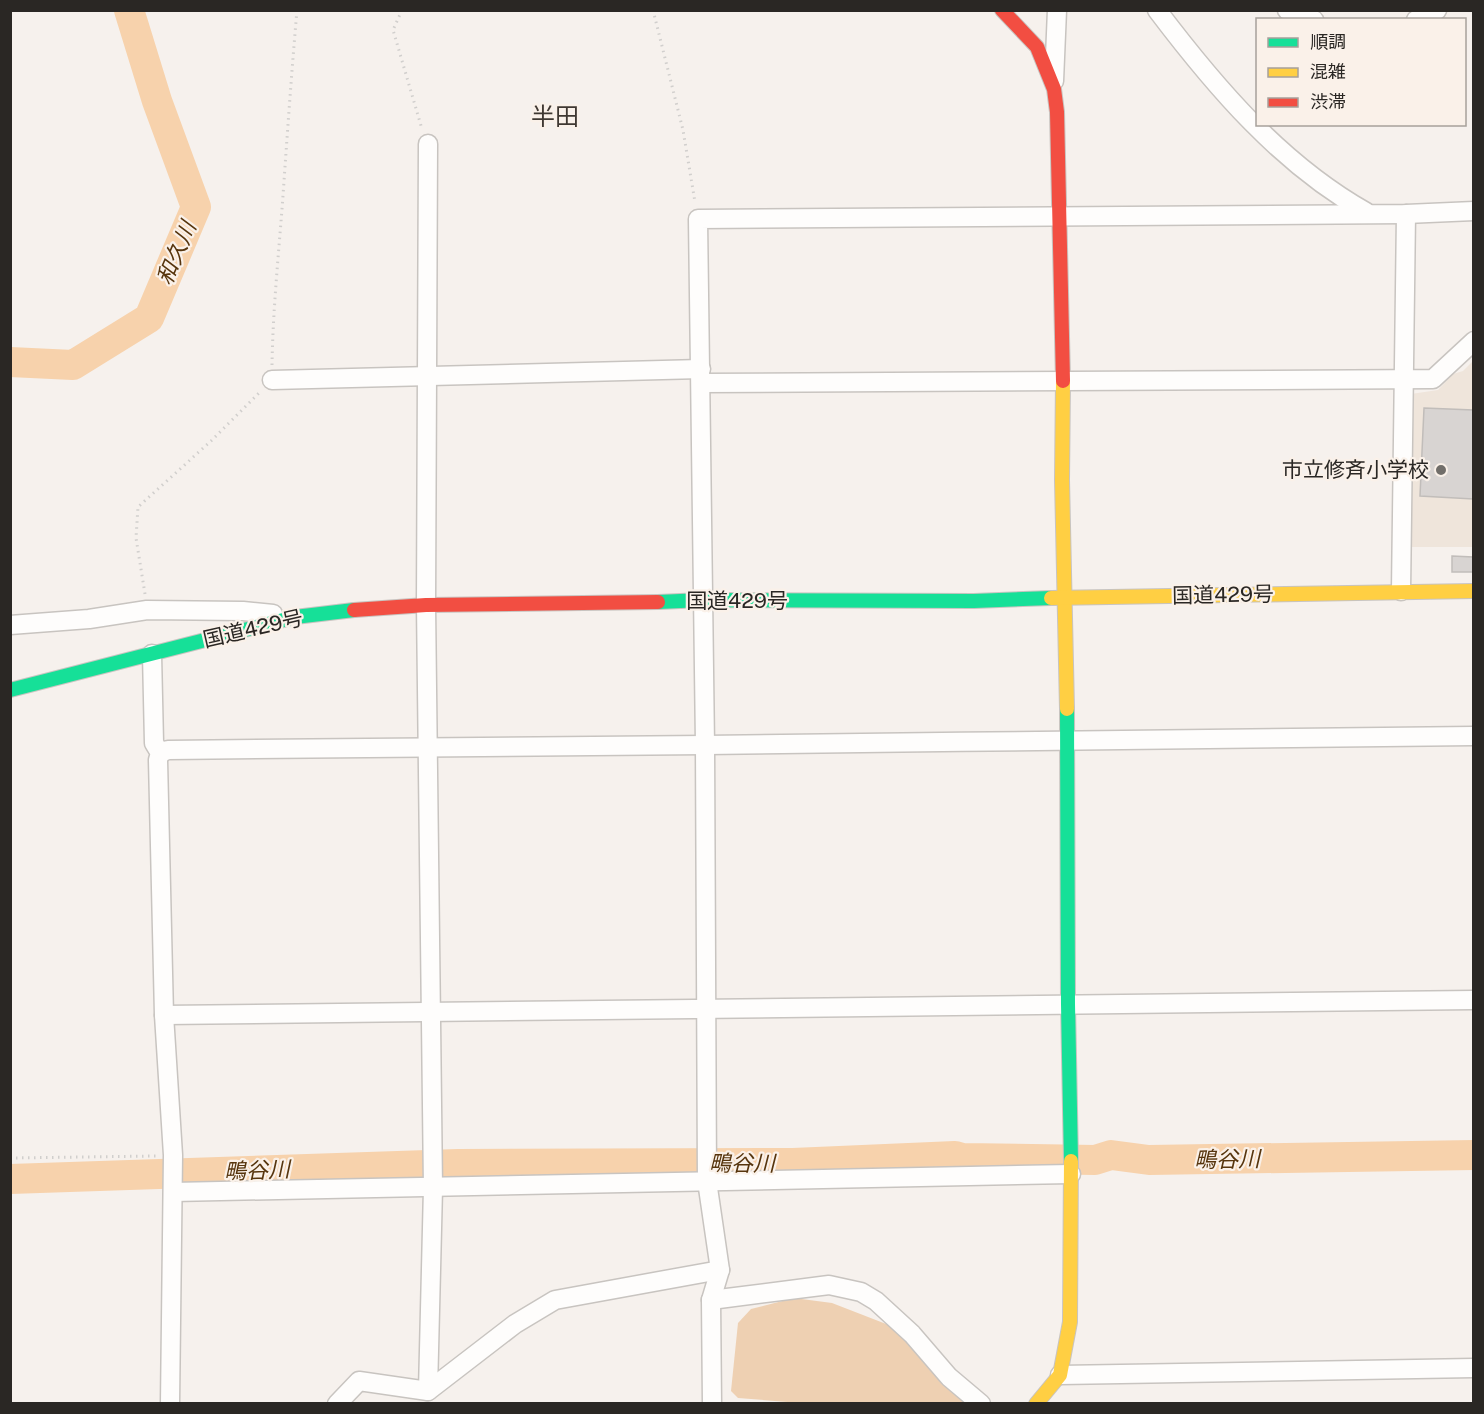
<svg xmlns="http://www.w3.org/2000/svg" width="1484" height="1414" font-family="'Public Sans','Noto Sans JP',sans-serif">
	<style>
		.built { fill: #efe5db }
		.forest { fill: #eed0b2 }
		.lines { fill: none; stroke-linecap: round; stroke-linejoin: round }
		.river { stroke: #f7d2ac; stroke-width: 30 }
		.building { fill: #d8d4d2; stroke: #c1bdba; stroke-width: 1.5 }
		.street-casing { stroke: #c8c4c0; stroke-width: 21 }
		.fast-casing { stroke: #c8c4c0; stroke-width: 16 }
		.slow-casing { stroke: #c8c4c0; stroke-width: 16 }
		.jam-casing { stroke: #c8c4c0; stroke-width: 16 }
		.path { stroke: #d1cfcd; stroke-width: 3; stroke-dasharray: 1.5 4.5; stroke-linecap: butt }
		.street { stroke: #fefdfc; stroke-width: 18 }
		.fast { stroke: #16e098; stroke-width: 14 }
		.slow { stroke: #ffcf43; stroke-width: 14 }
		.jam { stroke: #f24e42; stroke-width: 14 }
		.poi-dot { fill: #716e6a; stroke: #faf1e9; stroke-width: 2 }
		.labels { text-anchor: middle; stroke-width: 4.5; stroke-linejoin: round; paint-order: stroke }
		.poi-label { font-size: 21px; fill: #2a2724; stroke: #faf1e9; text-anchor: end }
		.street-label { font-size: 21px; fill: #2a2724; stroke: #faf1e9 }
		.water-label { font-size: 22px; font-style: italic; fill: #57350d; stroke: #faf1e9 }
		.quarter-label { font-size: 24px; fill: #3f3832; stroke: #faf1e9 }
	</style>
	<rect width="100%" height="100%" fill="#f6f1ed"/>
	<polygon class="built" points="1473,361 1473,547 1406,547 1411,394 1438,390 1453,374 1463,371"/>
	<polygon class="forest" points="794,1298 832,1303 899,1329 971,1403 800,1403 738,1398 731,1391 738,1323 751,1309"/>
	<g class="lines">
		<g class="river">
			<polyline points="10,362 73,365 149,318 196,207 157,101 129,10"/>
			<polyline points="10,1179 458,1164 793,1163 955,1156 962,1158 1095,1160 1111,1155 1149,1160 1474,1155"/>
		</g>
	</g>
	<g class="building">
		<polygon points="1424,408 1473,410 1473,499 1420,496"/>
		<polygon points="1452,556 1473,557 1473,572 1452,572"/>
	</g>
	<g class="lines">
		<g class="street-casing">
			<g id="street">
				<path d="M1157,10C1216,88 1281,164 1366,212"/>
				<polyline points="1287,10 1314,20"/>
				<polyline points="1416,20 1437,10"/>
				<polyline points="1054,81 1057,10"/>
				<polyline points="428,144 426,605 433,1188 428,1391"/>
				<polyline points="272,380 701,369"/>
				<polyline points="701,383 1433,379 1474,341"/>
				<polyline points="1401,591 1406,214"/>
				<polyline points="10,625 89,619 147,610 243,611 273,614"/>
				<polyline points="152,654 154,743 160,753 158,760 164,1015 173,1155 170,1404"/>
				<path d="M160,753L168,750C347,747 526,747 706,745C962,742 1218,738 1474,736"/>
				<polyline points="164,1015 1474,1000"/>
				<polyline points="173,1192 1071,1174"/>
				<polyline points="711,1300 829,1285 861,1292 876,1301 912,1334 949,1377 981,1404"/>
				<polyline points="1060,1375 1474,1368"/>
				<polyline points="337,1404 359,1381 428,1391 515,1324 555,1300 720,1270"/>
				<polyline points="712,1404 711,1300 720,1270 707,1181 705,745 698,219 1406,214 1474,211"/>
			</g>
		</g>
		<g class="fast-casing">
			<g id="fast">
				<polyline points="658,602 703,600 974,601 1051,598"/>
				<polyline points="10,690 295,617 354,610"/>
				<polyline points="1067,709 1068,1004 1071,1161"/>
			</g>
		</g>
		<g class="slow-casing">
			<g id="slow">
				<polyline points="1063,381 1062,480 1067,709"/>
				<polyline points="1051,598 1474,591"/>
				<polyline points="1036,1404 1060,1375 1070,1322 1071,1161"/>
			</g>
		</g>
		<g class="jam-casing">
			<g id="jam">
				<polyline points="1002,10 1037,47 1054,89 1057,112 1063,381"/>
				<polyline points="354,610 426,605 658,602"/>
			</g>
		</g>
		<g class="path">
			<polyline points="402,10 393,30 422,129"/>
			<polyline points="653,10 683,130 695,202"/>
			<path d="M272,365C273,303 280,242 284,181C288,124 292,67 297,10"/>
			<polyline points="145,594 136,538 138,507 211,441 261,391"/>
			<polyline points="10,1158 156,1156"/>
		</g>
		<use href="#street" class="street"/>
		<use href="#fast" class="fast"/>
		<use href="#slow" class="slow"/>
		<use href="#jam" class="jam"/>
	</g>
	<circle class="poi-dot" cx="1441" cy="470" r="6"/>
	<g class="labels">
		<g class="poi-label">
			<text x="1429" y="477">市立修斉小学校</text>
		</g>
		<g class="street-label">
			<text transform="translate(1223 595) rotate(-1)" y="7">国道429号</text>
			<text x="737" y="608">国道429号</text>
			<text transform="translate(253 629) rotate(-13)" y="7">国道429号</text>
		</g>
		<g class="water-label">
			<text transform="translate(176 253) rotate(-67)" y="8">和久川</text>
			<text transform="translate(1227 1159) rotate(-1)" y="8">鴫谷川</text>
			<text x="742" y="1171">鴫谷川</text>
			<text transform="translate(257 1170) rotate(-2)" y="8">鴫谷川</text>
		</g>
		<g class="quarter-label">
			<text x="555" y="125">半田</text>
		</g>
	</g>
	<rect width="1484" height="1414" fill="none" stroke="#2a2724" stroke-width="24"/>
	<rect x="1256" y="18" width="210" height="108" fill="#faf1e9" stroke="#a7a09a" stroke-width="1.5"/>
	<rect x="1268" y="38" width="30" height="9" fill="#16e098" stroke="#a7a09a" stroke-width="1.5"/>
	<text x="1310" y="48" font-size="18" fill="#2a2724">順調</text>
	<rect x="1268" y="68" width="30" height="9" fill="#ffcf43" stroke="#a7a09a" stroke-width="1.5"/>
	<text x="1310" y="78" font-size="18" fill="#2a2724">混雑</text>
	<rect x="1268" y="98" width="30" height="9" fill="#f24e42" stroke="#a7a09a" stroke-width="1.5"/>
	<text x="1310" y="108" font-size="18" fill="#2a2724">渋滞</text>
</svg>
